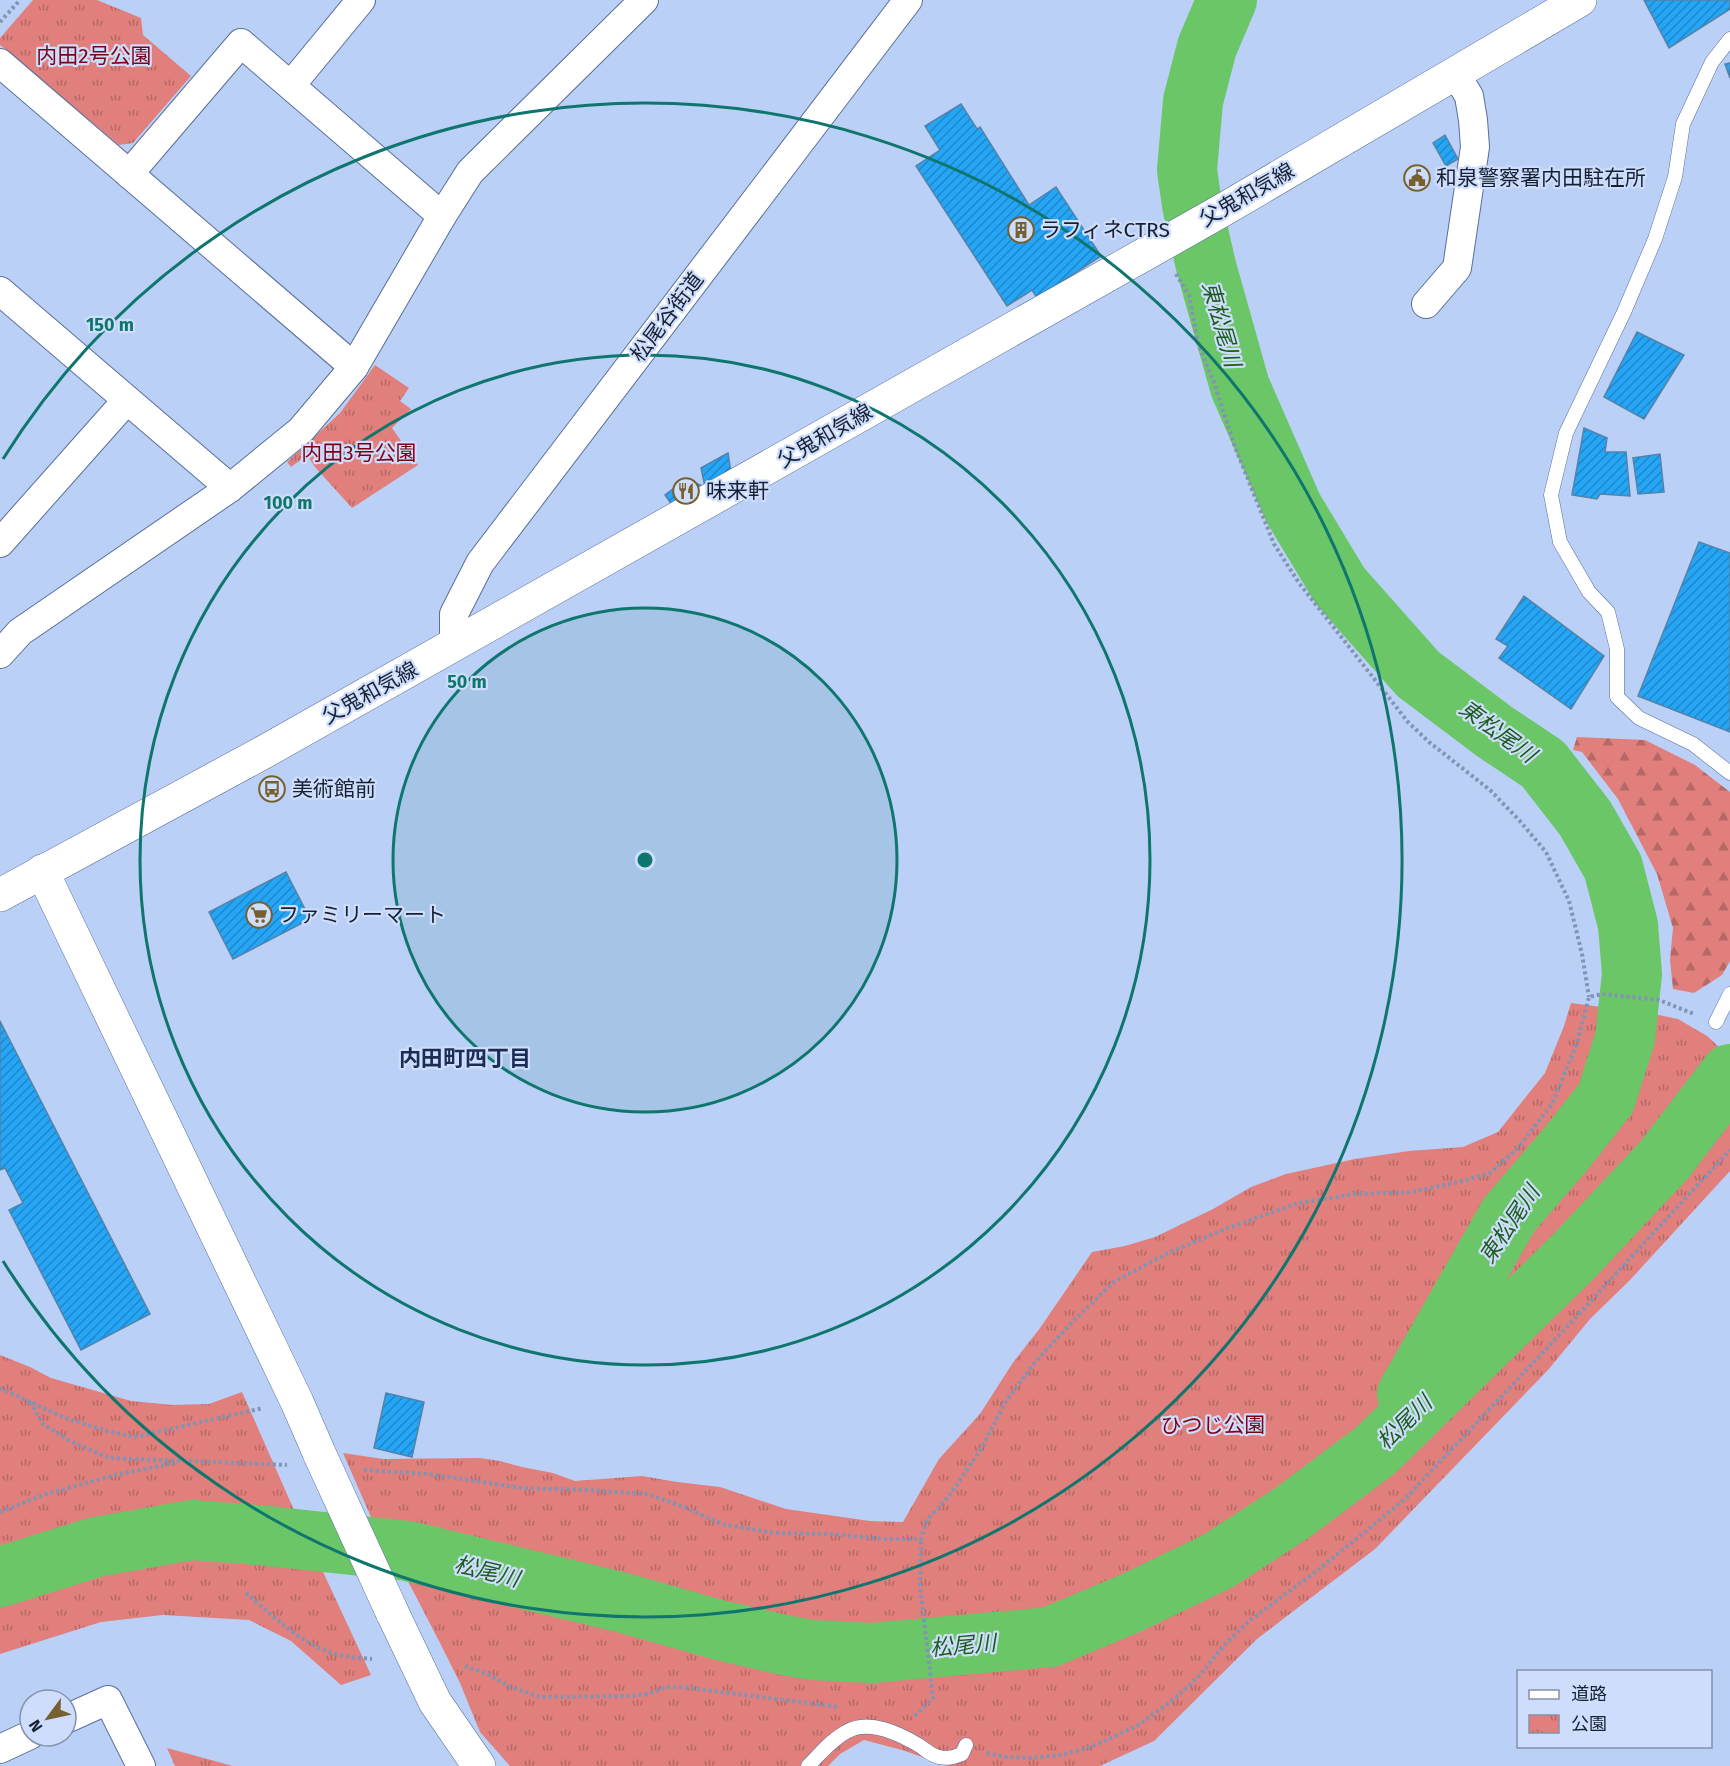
<svg xmlns="http://www.w3.org/2000/svg" width="1730" height="1766" font-family="'Fira Sans','Noto Sans JP',sans-serif">
	<style>
		.forest { fill: url(#forest-firs) }
		.park { fill: url(#park-tufts) }
		.lines { fill: none; stroke-linecap: round; stroke-linejoin: round }
		.river { stroke: #6bc668; stroke-width: 60 }
		.building { fill: url(#building-hatch); stroke: #5583a7; stroke-width: 1.5 }
		.lane-casing { stroke: #586f9b; stroke-width: 15 }
		.street-casing { stroke: #586f9b; stroke-width: 30 }
		.secondary-casing { stroke: #586f9b; stroke-width: 34 }
		.path { stroke: #8293b3; stroke-width: 4; stroke-dasharray: 3 3; stroke-linecap: butt }
		.lane { stroke: #fff; stroke-width: 14 }
		.street { stroke: #fff; stroke-width: 28 }
		.secondary { stroke: #fff; stroke-width: 33 }
		.secondary-bridge-casing { stroke: #586f9b; stroke-width: 34; stroke-linecap: butt }
		.secondary-bridge { stroke: #fff; stroke-width: 33 }
		.ring { fill: none; stroke: #0f766e; stroke-width: 3 }
		.labels { text-anchor: middle; stroke-width: 4.5; stroke-linejoin: round; paint-order: stroke }
		.park-label { font-size: 21px; fill: #7d0015; stroke: #cdddfb }
		.poi-label { font-size: 21px; fill: #162032; stroke: #cdddfb; text-anchor: start }
		.street-label { font-size: 21px; fill: #162032; stroke: #cdddfb }
		.water-label { font-size: 22px; font-style: italic; fill: #1e5b1e; stroke: #cdddfb }
		.neighbourhood-label { font-size: 22px; font-weight: bold; fill: #1a2d54; stroke: #cdddfb }
		.centre { fill: #0f766e; stroke: #cdddfb; stroke-width: 3 }
		.ring-label { font-size: 18px; text-anchor: middle; font-weight: bold; fill: #0f766e; stroke: #cdddfb; stroke-width: 4.5; stroke-linejoin: round; paint-order: stroke }
	</style>
	<defs>
		<pattern id="forest-firs" width="22" height="20" patternUnits="userSpaceOnUse" patternTransform="scale(1.5)"><rect width="22" height="20" fill="#e07f7b"/><path d="M5 1l3.5 6h-7zM16 11l3.5 6h-7z" fill="#b56865"/></pattern>
		<pattern id="park-tufts" width="24" height="20" patternUnits="userSpaceOnUse" patternTransform="scale(1.5)"><rect width="24" height="20" fill="#e07f7b"/><path d="M3 7l-1-3M5 7V3M7 7l1-3M15 17l-1-3M17 17v-4M19 17l1-3" fill="none" stroke="#b56865"/></pattern>
		<pattern id="building-hatch" width="6" height="6" patternUnits="userSpaceOnUse" patternTransform="scale(1.5)"><rect width="6" height="6" fill="#25a5f6"/><path d="M-1 1l2-2M0 6l6-6M5 7l2-2" fill="none" stroke="#1f86c8"/></pattern>
	</defs>
	<rect width="100%" height="100%" fill="#bbd0f7"/>
	<polygon class="forest" points="1577,737 1645,740 1695,765 1730,792 1730,961 1722,975 1694,993 1673,989 1670,960 1673,928 1657,874 1618,799 1582,752 1573,750"/>
	<g class="park">
		<polygon points="33,0 97,0 141,18 143,35 191,76 133,143 119,145 0,45 0,38"/>
		<polygon points="375,365 409,388 400,401 411,409 392,428 418,465 352,508 315,467 307,455 291,467 287,462 340,413"/>
		<polygon points="1571,1003 1654,1014 1678,1019 1707,1036 1730,1057 1730,1171 1630,1280 1590,1319 1548,1370 1375,1549 1257,1639 1154,1741 1100,1766 948,1766 902,1750 864,1740 840,1754 828,1766 510,1766 480,1732 460,1683 439,1641 411,1587 371,1517 343,1453 383,1459 480,1458 500,1461 522,1467 553,1473 575,1481 642,1476 677,1482 720,1487 786,1509 870,1521 903,1522 939,1459 980,1414 1012,1364 1040,1328 1092,1252 1125,1246 1155,1237 1213,1209 1251,1187 1286,1174 1355,1159 1409,1151 1463,1147 1498,1132 1545,1073 1564,1026"/>
		<polygon points="0,1355 30,1367 51,1378 131,1401 173,1405 209,1404 242,1392 290,1501 371,1675 341,1685 291,1641 249,1620 163,1615 101,1622 0,1654"/>
		<polygon points="167,1748 233,1766 175,1766"/>
	</g>
	<g class="lines">
		<g class="river">
			<polyline points="1227,0 1207,47 1193,101 1187,170 1192,205 1206,266 1240,387 1293,508 1340,586 1418,674 1495,732 1543,764 1585,818 1613,867 1628,925 1632,974 1625,1038 1606,1098 1565,1150 1509,1215 1407,1394"/>
			<polyline points="0,1577 96,1547 192,1530 258,1535 408,1551 620,1602 719,1630 784,1645 811,1650 871,1653 1050,1637 1131,1603 1218,1561 1292,1513 1376,1450 1573,1257 1665,1159 1730,1074"/>
		</g>
	</g>
	<g class="building">
		<polygon points="1644,0 1730,0 1730,9 1669,48"/>
		<polygon points="1730,63 1730,78 1725,64"/>
		<polygon points="961,104 977,129 980,127 1029,205 1056,187 1101,256 1037,298 1032,290 1007,306 916,166 940,150 925,126"/>
		<polygon points="1445,135 1458,159 1446,166 1433,143"/>
		<polygon points="1637,332 1684,355 1644,419 1604,397"/>
		<polygon points="1584,428 1607,438 1605,452 1626,452 1630,496 1600,494 1597,499 1572,495"/>
		<polygon points="728,453 731,472 705,487 701,468"/>
		<polygon points="1660,454 1664,492 1638,494 1633,458"/>
		<polygon points="686,479 705,487 672,505 665,495"/>
		<polygon points="1699,542 1730,553 1730,732 1638,696"/>
		<polygon points="1524,596 1604,656 1571,709 1499,658 1508,646 1496,639"/>
		<polygon points="286,872 310,919 233,959 209,912"/>
		<polygon points="0,1021 150,1314 81,1350 9,1210 23,1203 5,1168 0,1170"/>
		<polygon points="386,1393 424,1402 412,1457 374,1448"/>
	</g>
	<g class="lines">
		<g class="lane-casing">
			<g id="lane">
				<polyline points="1730,39 1712,62 1683,124 1675,177 1655,239 1624,312 1566,433 1551,495 1560,542 1589,592 1608,612 1617,649 1617,697 1639,718 1693,744 1730,773"/>
				<polyline points="1716,1022 1730,994"/>
				<path d="M808,1766C820,1754 831,1740 846,1732C869,1718 900,1734 920,1746C926,1750 932,1756 939,1757C948,1759 954,1757 962,1754L966,1745"/>
			</g>
		</g>
		<g class="street-casing">
			<g id="street">
				<polyline points="0,63 354,367"/>
				<polyline points="291,85 361,0"/>
				<polyline points="129,174 241,43 442,216"/>
				<polyline points="0,291 230,488"/>
				<polyline points="1426,304 1457,268 1475,147 1473,120 1469,96 1455,73"/>
				<polyline points="0,543 127,400"/>
				<polyline points="454,645 454,614 480,563 908,0"/>
				<polyline points="0,654 20,632 230,488 301,430 354,367 442,216 470,172 644,0"/>
				<polyline points="66,1719 108,1700 141,1766"/>
				<polyline points="0,1749 30,1735"/>
			</g>
		</g>
		<g class="secondary-casing">
			<g id="secondary">
				<polyline points="42,871 297,1402 320,1455"/>
				<polyline points="0,895 264,752 1221,211 1580,0"/>
				<polyline points="392,1612 435,1702 479,1766"/>
			</g>
		</g>
		<g class="path">
			<polyline points="0,22 20,0"/>
			<polyline points="1176,274 1189,295 1198,343 1214,383 1235,447 1274,544 1299,583 1408,722 1429,742 1490,790 1519,820 1546,852 1569,901 1582,954 1589,997"/>
			<polyline points="0,1388 65,1418 111,1432 135,1437 263,1408"/>
			<polyline points="30,1402 43,1424 70,1441 109,1458 287,1465"/>
			<polyline points="364,1470 428,1474 522,1488 587,1490 647,1494 684,1507 722,1524 774,1533 830,1534 885,1539 921,1539 927,1520 949,1496 981,1449 1006,1401 1036,1361 1075,1319 1114,1282 1166,1254 1225,1229 1299,1203 1355,1194 1412,1192 1463,1181 1490,1173 1518,1148 1552,1104 1577,1043 1589,997 1602,994 1659,1000 1694,1014"/>
			<polyline points="0,1512 43,1495 115,1475 175,1463"/>
			<path d="M246,1593C275,1618 306,1649 344,1656C353,1658 363,1658 372,1659"/>
			<polyline points="465,1666 492,1676 508,1686 540,1697 630,1696 648,1694 666,1687 682,1687 839,1707"/>
			<polyline points="915,1716 933,1698 920,1585 921,1539"/>
			<polyline points="987,1753 1004,1757 1029,1758 1061,1755 1084,1749 1105,1741 1140,1724 1174,1699 1201,1674 1224,1645 1249,1621 1318,1570 1404,1500 1566,1328 1730,1150"/>
		</g>
		<use href="#lane" class="lane"/>
		<use href="#street" class="street"/>
		<use href="#secondary" class="secondary"/>
		<g class="secondary-bridge-casing">
			<polyline id="secondary-bridge" points="320,1455 392,1612"/>
		</g>
		<use href="#secondary-bridge" class="secondary-bridge"/>
	</g>
	<circle cx="645" cy="860" r="252" fill="#0f766e" fill-opacity=".12"/>
	<g class="ring">
		<circle cx="645" cy="860" r="252"/>
		<circle cx="645" cy="860" r="505"/>
		<path d="M3 459A757 757 0 1 1 3 1261"/>
	</g>
	<defs>
		<g id="civic-ring" transform="scale(1.35)"><circle r="9.5" fill="#cdddfb" stroke="#776030" stroke-width="1.5"/><path d="M-.6-6.5H3V-4.5H.6V-3L4-1V1h2V6H-6V1h2V-1L-.6-3ZM-1.2 2.5V6h2.4V2.5Z" fill="#776030"/></g>
		<g id="building-ring" transform="scale(1.35)"><circle r="9.5" fill="#cdddfb" stroke="#776030" stroke-width="1.5"/><path d="M-4-6H4V6H1V3H-1V6H-4ZM-2.5-4.3h1.7v1.8h-1.7ZM.8-4.3h1.7v1.8H.8ZM-2.5-1h1.7V.8h-1.7ZM.8-1h1.7V.8H.8Z" fill="#776030"/></g>
		<g id="restaurant-ring" transform="scale(1.35)"><circle r="9.5" fill="#cdddfb" stroke="#776030" stroke-width="1.5"/><path d="M-5-6h1v4h1v-4h1v4h1v-4h1v5L-1.5 .5V6h-2V.5L-5-1ZM5-6V6H3V1.5H1.5Q1.5-4 5-6Z" fill="#776030"/></g>
		<g id="bus-ring" transform="scale(1.35)"><circle r="9.5" fill="#cdddfb" stroke="#776030" stroke-width="1.5"/><path d="M-5-6H5V4H4V6H2V4H-2V6H-4V4H-5ZM-3.5-4V0h7V-4ZM-3.5 1.2v1.5H-2V1.2ZM2 1.2v1.5H3.5V1.2Z" fill="#776030"/></g>
		<g id="supermarket-ring" transform="scale(1.35)"><circle r="9.5" fill="#cdddfb" stroke="#776030" stroke-width="1.5"/><path d="M-6-5.5h2.5l.6 2H6L4.5 2H-2.5L-4.4-4H-6ZM-1.5 3.2a1.3 1.3 0 1 0 .1 0ZM3 3.2a1.3 1.3 0 1 0 .1 0Z" fill="#776030"/></g>
	</defs>
	<g fill-rule="evenodd">
		<use href="#civic-ring" x="1417" y="178"/>
		<use href="#building-ring" x="1021" y="230"/>
		<use href="#restaurant-ring" x="686" y="491"/>
		<use href="#bus-ring" x="272" y="789"/>
		<use href="#supermarket-ring" x="259" y="915"/>
	</g>
	<g class="labels">
		<g class="park-label">
			<text x="94" y="63">内田2号公園</text>
			<text x="359" y="460">内田3号公園</text>
			<text x="1213" y="1432">ひつじ公園</text>
		</g>
		<g class="poi-label">
			<text x="1436" y="185">和泉警察署内田駐在所</text>
			<text x="1040" y="237">ラフィネCTRS</text>
			<text x="706" y="498">味来軒</text>
			<text x="292" y="796">美術館前</text>
			<text x="278" y="922">ファミリーマート</text>
		</g>
		<g class="street-label">
			<text transform="translate(1247 195) rotate(-30)" y="7">父鬼和気線</text>
			<text transform="translate(667 317) rotate(-53)" y="7">松尾谷街道</text>
			<text transform="translate(825 436) rotate(-30)" y="7">父鬼和気線</text>
			<text transform="translate(370 693) rotate(-29)" y="7">父鬼和気線</text>
		</g>
		<g class="water-label">
			<text transform="translate(1222 324) rotate(74)" y="8">東松尾川</text>
			<text transform="translate(1498 731) rotate(36)" y="8">東松尾川</text>
			<text transform="translate(1509 1224) rotate(-56)" y="8">東松尾川</text>
			<text transform="translate(1404 1422) rotate(-44)" y="8">松尾川</text>
			<text transform="translate(487 1571) rotate(14)" y="8">松尾川</text>
			<text transform="translate(963 1645) rotate(-5)" y="8">松尾川</text>
		</g>
		<g class="neighbourhood-label">
			<text x="465" y="1066">内田町四丁目</text>
		</g>
	</g>
	<circle cx="645" cy="860" r="9" class="centre"/>
	<g class="ring-label">
		<text x="110" y="331">150 m</text>
		<text x="288" y="509">100 m</text>
		<text x="467" y="688">50 m</text>
	</g>
	<rect x="1517" y="1670" width="195" height="78" fill="#cdddfb" stroke="#8491ab" stroke-width="1.5"/>
	<rect x="1529" y="1690" width="30" height="9" fill="#ffffff" stroke="#8491ab" stroke-width="1.5"/>
	<text x="1571" y="1700" font-size="18" fill="#162032">道路</text>
	<rect x="1529" y="1715" width="30" height="18" fill="url(#park-tufts)" stroke="#8491ab" stroke-width="1.5"/>
	<text x="1571" y="1730" font-size="18" fill="#162032">公園</text>
	<g transform="translate(48 1718) rotate(237)"><circle r="28" fill="#cdddfb" stroke="#8491ab" stroke-width="1.5"/>
	<path d="M0-4.5L10 22L0 15L-10 22Z" fill="#776030"/>
	<text y="-9" font-size="16" font-weight="bold" text-anchor="middle" fill="#162032">N</text>
	</g>
</svg>
